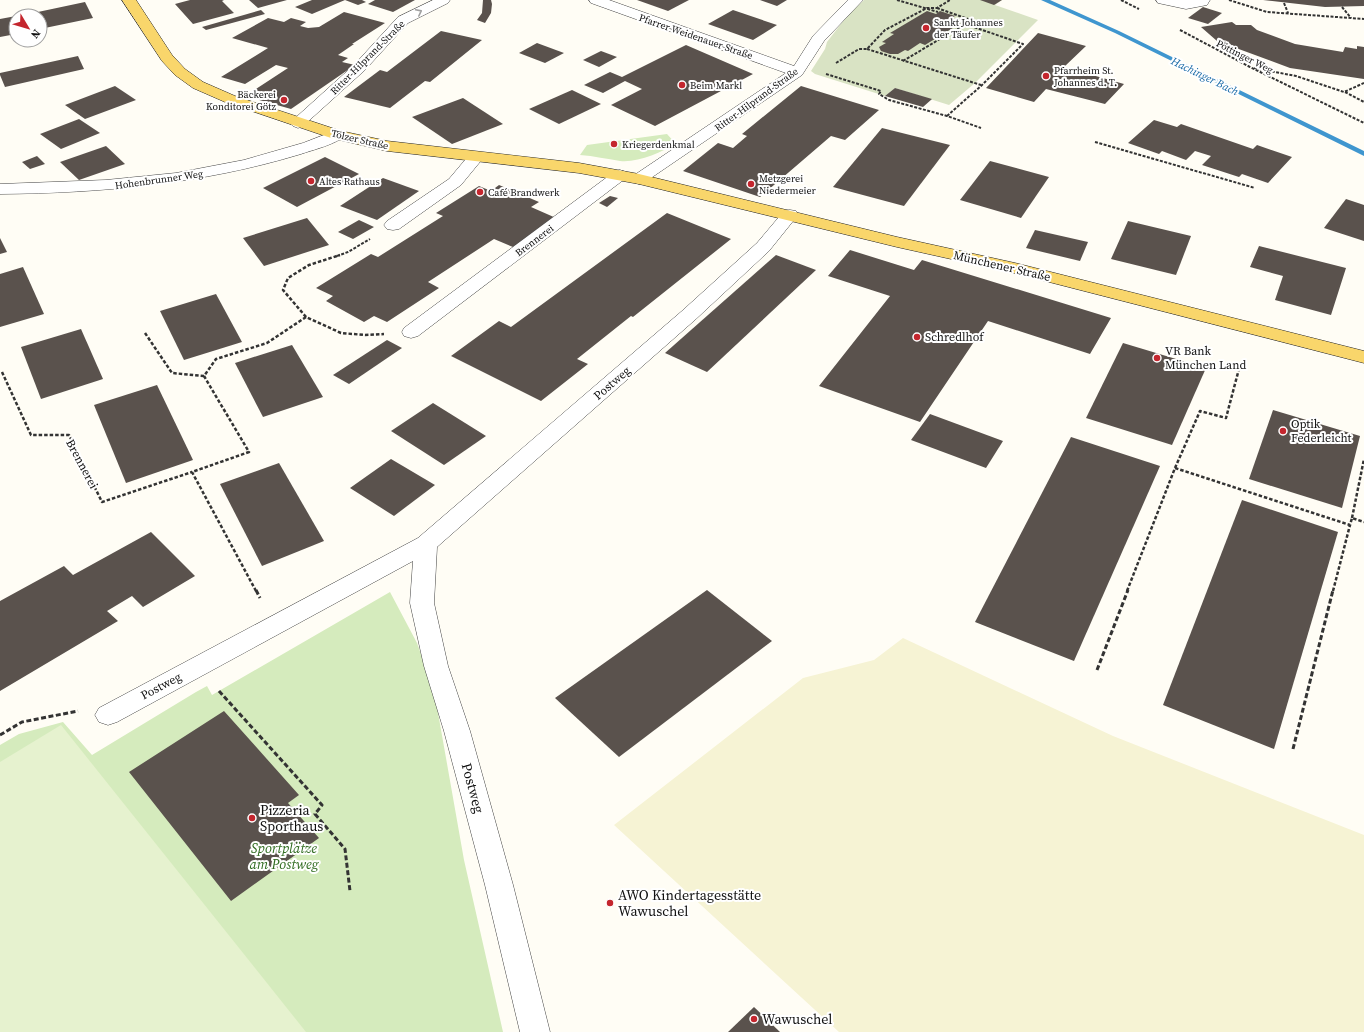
<svg xmlns="http://www.w3.org/2000/svg" width="1364" height="1032" font-family="'Source Serif 4',serif">
	<style>
		.farmland { fill: #f6f3d4 }
		.green { fill: #d5ebbd }
		.cemetery { fill: #d9e3c4 }
		.pitch { fill: #e6f2cf }
		.lines { fill: none; stroke-linecap: round; stroke-linejoin: round }
		.stream { fill: #3f96cf; fill-rule: evenodd }
		.building { fill: #5a524d }
		.minor-casing { stroke: #444; stroke-width: 1 }
		.major-casing { stroke: #222; stroke-width: 1 }
		.path-far2 { stroke: #333; stroke-width: 2; stroke-dasharray: 3 1.5; stroke-linecap: butt }
		.path-far1 { stroke: #333; stroke-width: 2.5; stroke-dasharray: 3.5 2; stroke-linecap: butt }
		.path { stroke: #333; stroke-width: 3; stroke-dasharray: 5 2.5; stroke-linecap: butt }
		.minor { fill: #fff; fill-rule: evenodd }
		.major { fill: #f9d66b; fill-rule: evenodd }
		.oneway { stroke: #a0a0a0 }
		.poi-dot { fill: #c4262e; stroke: #fff; stroke-width: 1.5 }
		.labels { text-anchor: middle; stroke-width: 4; stroke-linejoin: round; paint-order: stroke }
		.far-poi-label { font-size: 10px; fill: #111; stroke: #fff; text-anchor: start }
		.far-street-label { font-size: 10px; fill: #111; stroke: #fff }
		.far-water-label { font-size: 11px; font-style: italic; fill: #1768a6; stroke: #fff }
		.street-label { font-size: 12px; fill: #111; stroke: #fff }
		.poi-label { font-size: 12px; fill: #111; stroke: #fff; text-anchor: start }
		.near-street-label { font-size: 14px; fill: #111; stroke: #fff }
		.near-poi-label { font-size: 14px; fill: #111; stroke: #fff; text-anchor: start }
		.near-park-label { font-size: 14px; font-style: italic; fill: #2f6b1f; stroke: #fff }
	</style>
	<rect width="100%" height="100%" fill="#fffdf5"/>
	<polygon class="farmland" points="903,638 1113,736 1364,835 1364,1032 839,1032 614,825 803,678 874,660"/>
	<g class="green">
		<path d="M667,134L676,144C661,152 638,163 620,161C607,159 594,156 580,155L587,145Z"/>
		<polygon points="390,592 417,643 434,690 464,860 503,1032 0,1032 0,745 19,734 63,722 92,755 196,692 207,686 212,695"/>
	</g>
	<polygon class="cemetery" points="864,0 1002,0 995,5 1038,20 975,83 949,105 895,88 885,96 815,74 811,71 825,49 827,42 847,16"/>
	<polygon class="pitch" points="61,725 306,1032 0,1032 0,762"/>
	<g class="lines">
		<polygon class="stream" points="1041,0 1050,0 1119,31 1364,151 1364,156 1115,33"/>
	</g>
	<g class="building">
		<polygon points="190,0 224,0 222,1 234,13 193,24 175,4"/>
		<polygon points="249,0 287,0 258,8"/>
		<polygon points="312,0 362,0 366,2 358,5 345,0 312,14 295,7"/>
		<polygon points="375,0 415,0 393,12 368,4"/>
		<polygon points="483,0 491,0 492,4 491,13 485,23 477,20 482,13"/>
		<polygon points="637,0 689,0 668,11"/>
		<polygon points="760,0 787,0 777,6"/>
		<polygon points="980,0 1002,0 994,5"/>
		<polygon points="1263,0 1364,0 1364,6 1325,7"/>
		<polygon points="85,2 93,18 40,29 40,16 19,16"/>
		<polygon points="1203,7 1222,13 1208,24 1188,18"/>
		<polygon points="261,10 265,14 206,30 202,27"/>
		<polygon points="733,10 777,25 753,40 708,24"/>
		<polygon points="927,11 936,14 940,11 955,16 950,19 961,23 925,45 920,43 908,51 905,50 898,54 890,54 881,51 879,47 886,43 882,42 894,34 890,33"/>
		<polygon points="344,12 385,23 352,44 354,44 338,55 348,58 342,62 355,65 291,109 245,96 288,68 276,65 245,84 221,77 268,48 232,38 268,18 284,22 291,18 306,22 300,26 308,28 319,27"/>
		<polygon points="16,16 16,34 0,37 0,19"/>
		<polygon points="1232,22 1236,25 1251,25 1257,30 1295,44 1343,52 1345,47 1357,49 1357,46 1364,47 1364,79 1290,68 1217,41 1201,27"/>
		<polygon points="441,31 482,40 430,82 425,81 390,108 344,97 380,70 387,72"/>
		<polygon points="1038,33 1086,46 1064,67 1124,84 1105,104 1046,89 1034,102 986,88"/>
		<polygon points="537,43 564,53 545,63 519,53"/>
		<polygon points="686,45 753,74 655,126 611,105 642,89 625,81 603,93 584,85 610,72 622,77"/>
		<polygon points="601,51 617,57 599,67 583,60"/>
		<polygon points="78,56 84,69 5,87 0,75 0,73"/>
		<polygon points="115,86 136,100 85,119 65,105"/>
		<polygon points="801,86 879,110 845,140 831,136 760,197 683,171 718,143 733,148 747,136 742,134"/>
		<polygon points="895,88 932,99 923,107 885,96"/>
		<polygon points="572,90 601,104 559,124 529,109"/>
		<polygon points="463,98 503,124 452,144 412,117"/>
		<polygon points="79,119 100,133 61,149 40,134"/>
		<polygon points="1154,120 1177,127 1181,124 1253,149 1257,145 1292,157 1268,183 1242,174 1239,177 1202,165 1211,156 1195,151 1186,160 1162,151 1159,154 1128,143"/>
		<polygon points="882,128 950,145 904,206 833,187"/>
		<polygon points="106,146 125,164 79,180 60,162"/>
		<polygon points="37,156 45,164 30,169 22,162"/>
		<polygon points="325,157 359,174 297,207 263,188"/>
		<polygon points="990,161 1049,177 1021,218 960,200"/>
		<polygon points="383,178 419,191 377,220 340,206"/>
		<polygon points="499,185 539,202 531,207 556,218 513,247 494,239 428,282 439,288 387,322 374,316 364,322 326,301 333,296 316,288 371,254 378,257 443,216 436,213 479,186 491,191"/>
		<polygon points="610,196 618,198 607,207 599,203"/>
		<polygon points="1346,199 1364,205 1364,241 1324,228"/>
		<polygon points="667,213 731,239 633,317 631,316 577,359 588,364 541,401 451,356 499,321 511,327"/>
		<polygon points="307,218 329,245 264,266 243,238"/>
		<polygon points="359,220 374,227 353,239 338,232"/>
		<polygon points="1128,221 1191,236 1176,275 1111,259"/>
		<polygon points="1035,230 1088,242 1080,261 1026,248"/>
		<polygon points="0,238 7,252 0,254"/>
		<polygon points="1259,246 1346,268 1331,315 1275,300 1283,276 1250,267"/>
		<polygon points="850,250 914,270 922,260 1111,318 1090,354 988,321 920,422 819,386 890,296 828,276"/>
		<polygon points="776,255 816,270 707,372 665,353"/>
		<polygon points="23,267 44,314 0,327 0,274"/>
		<polygon points="216,294 242,342 184,360 160,311"/>
		<polygon points="81,329 103,379 41,399 21,347"/>
		<polygon points="387,340 402,348 349,384 333,375"/>
		<polygon points="1123,343 1206,368 1172,445 1086,418"/>
		<polygon points="292,345 323,397 263,417 235,363"/>
		<polygon points="157,385 193,460 126,483 94,405"/>
		<polygon points="433,403 486,436 444,465 391,431"/>
		<polygon points="1273,410 1360,436 1342,508 1249,479"/>
		<polygon points="930,414 1003,441 986,468 911,440"/>
		<polygon points="1071,437 1160,466 1074,661 975,622"/>
		<polygon points="391,459 435,485 394,516 350,488"/>
		<polygon points="279,463 324,541 262,566 220,484"/>
		<polygon points="1242,500 1338,532 1274,749 1163,705"/>
		<polygon points="151,532 195,576 143,607 132,596 107,611 118,621 0,691 0,601 64,566 73,575"/>
		<polygon points="707,590 772,641 619,757 555,698"/>
		<polygon points="224,711 299,795 288,803 319,838 231,901 129,772"/>
		<polygon points="754,1007 780,1032 728,1032"/>
	</g>
	<g class="lines">
		<g class="minor-casing">
			<g id="minor">
				<polygon points="433,0 450,0 448,3 408,23 365,70 303,126 298,128 293,126 290,123 293,120 355,64 398,17"/>
				<polygon points="589,0 609,0 794,66 813,36 848,0 863,0 824,41 802,75 645,182 639,184 633,182 631,179 633,176 786,73 591,3"/>
				<polygon points="1156,0 1210,0 1207,5 1186,9 1158,3"/>
				<path d="M337,130L343,132L345,135C338,144 312,150 301,154C202,184 102,193 0,194V184L106,180L176,173L244,160L303,143Z"/>
				<polygon points="476,152 482,154 484,157 461,185 399,229 393,230 387,229 384,225 387,221 449,179 470,154"/>
				<polygon points="620,170 626,172 628,175 626,178 418,336 411,338 404,336 402,332 404,328 614,172"/>
				<polygon points="790,210 796,211 798,215 769,251 696,319 437,547 434,603 448,666 470,731 513,885 550,1032 520,1032 485,885 444,731 424,666 410,603 413,561 117,722 108,725 99,722 95,715 99,708 418,538 682,311 757,243 784,211"/>
			</g>
		</g>
		<g class="major-casing">
			<polygon id="major" points="122,0 136,0 172,55 185,69 203,82 235,96 341,131 387,141 579,163 639,174 897,237 1015,263 1364,351 1364,363 1014,273 897,247 639,184 579,173 387,151 331,138 225,102 193,88 175,75 162,61"/>
		</g>
		<g class="path-far2">
			<polyline points="897,0 938,12"/>
			<polyline points="1121,0 1139,9"/>
			<polyline points="1229,0 1267,12 1364,19"/>
			<polyline points="1284,3 1288,13"/>
			<polyline points="1342,7 1351,18"/>
			<polyline points="1180,30 1250,67 1364,123"/>
			<polyline points="867,49 981,85"/>
			<polyline points="903,61 965,24 968,19 937,8"/>
			<polyline points="836,63 859,49 867,49 885,30 927,8 937,8 950,0"/>
			<polyline points="1254,68 1296,76 1344,92 1364,83"/>
			<polyline points="826,74 881,91 879,94 889,100 947,116 981,128"/>
			<polyline points="1345,92 1364,102"/>
			<polyline points="947,116 982,85 1023,44 965,24"/>
			<polyline points="1095,142 1255,188"/>
			<polyline points="337,256 348,252 370,239"/>
		</g>
		<g class="path-far1">
			<polyline points="306,317 283,290 288,278 309,265 340,255"/>
			<polyline points="145,333 172,373 204,376"/>
			<polyline points="2,372 31,435 69,435 102,502 192,472"/>
			<polyline points="1175,468 1350,525 1352,518 1364,522"/>
			<polyline points="1352,518 1364,459"/>
			<polyline points="256,591 192,472 249,452 204,376 216,359 267,343 306,317 341,333 365,335 384,334"/>
			<polyline points="1127,591 1175,468 1200,411 1226,418 1240,365"/>
			<polyline points="1333,591 1350,525"/>
		</g>
		<g class="path">
			<polyline points="256,590 260,598"/>
			<polyline points="1097,670 1128,590"/>
			<polyline points="219,691 322,805 315,814 345,849 350,891"/>
			<polyline points="0,735 22,722 78,711"/>
			<polyline points="1293,749 1333,590"/>
		</g>
		<use href="#minor" class="minor"/>
		<use href="#major" class="major"/>
	</g>
	<defs><path id="oneway-chevron" d="M-2-3.5L2.5 0L-2 3.5" fill="none" stroke-width="1.6" stroke-linecap="round" stroke-linejoin="round"/></defs>
	<use class="oneway" href="#oneway-chevron" transform="translate(419 12) rotate(-27)"/>
	<g class="poi-dot">
		<circle cx="926" cy="28" r="4"/>
		<circle cx="1046" cy="76" r="4"/>
		<circle cx="682" cy="85" r="4"/>
		<circle cx="284" cy="100" r="4"/>
		<circle cx="614" cy="144" r="4"/>
		<circle cx="311" cy="181" r="4"/>
		<circle cx="751" cy="184" r="4"/>
		<circle cx="480" cy="192" r="4"/>
		<circle cx="917" cy="337" r="4"/>
		<circle cx="1157" cy="358" r="4"/>
		<circle cx="1283" cy="431" r="4"/>
		<circle cx="252" cy="818" r="4"/>
		<circle cx="610" cy="903" r="4"/>
		<circle cx="754" cy="1019" r="4"/>
	</g>
	<g class="labels">
		<g class="far-poi-label">
			<text x="934" y="26">Sankt Johannes<tspan x="934" dy="12">der Täufer</tspan></text>
			<text x="1054" y="74">Pfarrheim St.<tspan x="1054" dy="12">Johannes d. T.</tspan></text>
			<text x="690" y="89">Beim Markl</text>
			<text x="276" y="98" text-anchor="end">Bäckerei<tspan x="276" dy="12">Konditorei Götz</tspan></text>
			<text x="622" y="148">Kriegerdenkmal</text>
			<text x="759" y="182">Metzgerei<tspan x="759" dy="12">Niedermeier</tspan></text>
			<text x="319" y="185">Altes Rathaus</text>
			<text x="488" y="196">Café Brandwerk</text>
		</g>
		<g class="far-street-label">
			<text transform="translate(696 36) rotate(19)" y="4">Pfarrer-Weidenauer-Straße</text>
			<text transform="translate(1245 56) rotate(27)" y="4">Pöttinger Weg</text>
			<text transform="translate(367 57) rotate(-45)" y="4">Ritter-Hilprand-Straße</text>
			<text transform="translate(756 99) rotate(-36)" y="4">Ritter-Hilprand-Straße</text>
			<text transform="translate(360 139) rotate(13)" y="4">Tölzer Straße</text>
			<text transform="translate(159 179) rotate(-8)" y="4">Hohenbrunner Weg</text>
			<text transform="translate(534 240) rotate(-37)" y="4">Brennerei</text>
		</g>
		<g class="far-water-label">
			<text transform="translate(1205 76) rotate(26)" y="4">Hachinger Bach</text>
		</g>
		<g class="street-label">
			<text transform="translate(1002 266) rotate(13)" y="4">Münchener Straße</text>
			<text transform="translate(612 383) rotate(-41)" y="4">Postweg</text>
			<text transform="translate(82 464) rotate(62)" y="4">Brennerei</text>
			<text transform="translate(161 686) rotate(-28)" y="4">Postweg</text>
		</g>
		<g class="poi-label">
			<text x="925" y="341">Schredlhof</text>
			<text x="1165" y="355">VR Bank<tspan x="1165" dy="14">München Land</tspan></text>
			<text x="1291" y="428">Optik<tspan x="1291" dy="14">Federleicht</tspan></text>
		</g>
		<g class="near-street-label">
			<text transform="translate(473 788) rotate(75)" y="5">Postweg</text>
		</g>
		<g class="near-poi-label">
			<text x="260" y="815">Pizzeria<tspan x="260" dy="16">Sporthaus</tspan></text>
			<text x="618" y="900">AWO Kindertagesstätte<tspan x="618" dy="16">Wawuschel</tspan></text>
			<text x="762" y="1024">Wawuschel</text>
		</g>
		<g class="near-park-label">
			<text x="284" y="853">Sportplätze<tspan x="284" dy="16">am Postweg</tspan></text>
		</g>
	</g>
	<g transform="translate(28 28) rotate(128)"><circle r="19" fill="#ffffff" stroke="#a0a0a0"/>
	<path d="M0-3L7 15L0 10L-7 15Z" fill="#c4262e"/>
	<text y="-6" font-size="11" font-weight="bold" text-anchor="middle" fill="#111111">N</text>
	</g>
</svg>
